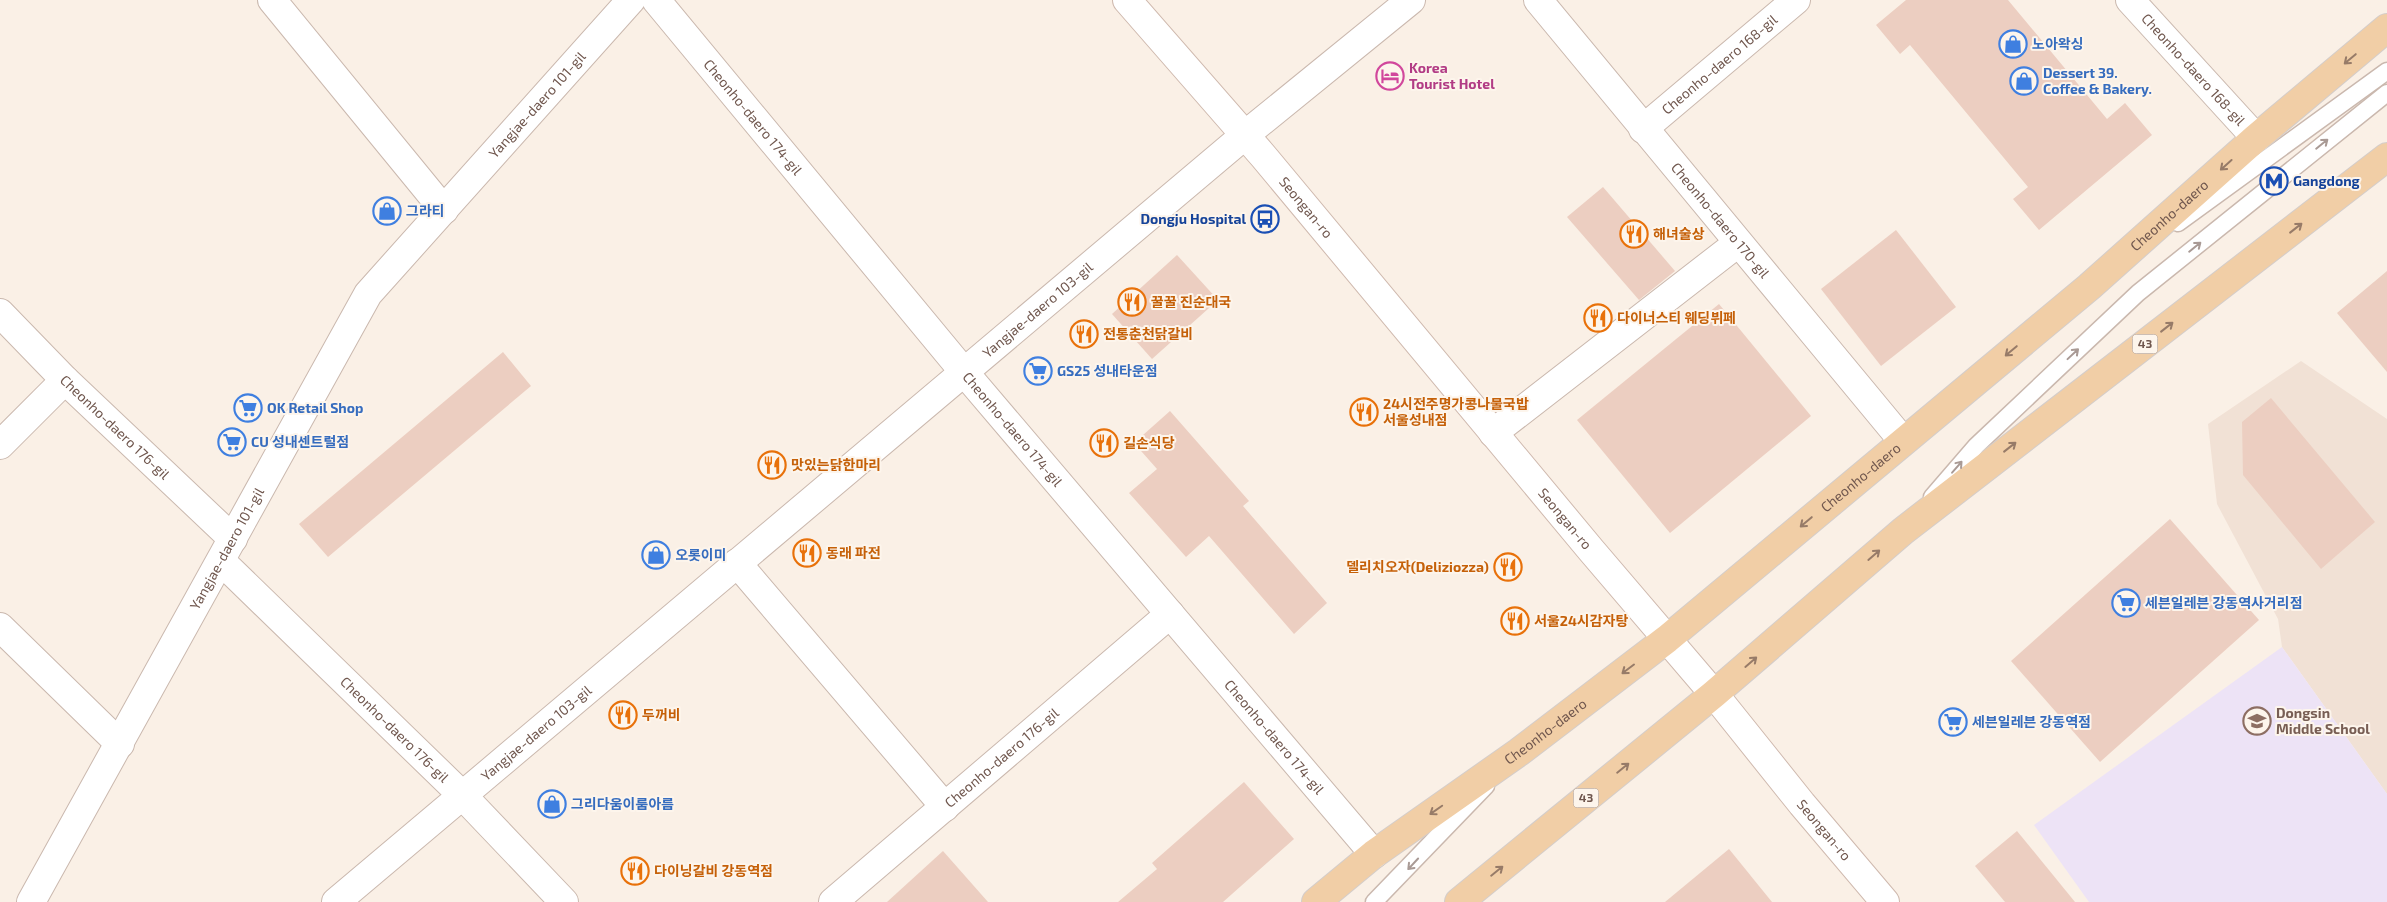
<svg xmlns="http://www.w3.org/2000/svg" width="2387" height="902" font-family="'Exo 2','Noto Sans KR',sans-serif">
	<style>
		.residential { fill: #f1e1d5 }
		.education { fill: #ede3f6 }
		.building { fill: #eccec1 }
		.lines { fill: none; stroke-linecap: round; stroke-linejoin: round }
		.lane-casing { stroke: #cab8ae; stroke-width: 19 }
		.street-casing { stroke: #cab8ae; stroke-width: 30 }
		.secondary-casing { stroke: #cfb9ae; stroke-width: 30 }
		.primary-casing { stroke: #d4cdca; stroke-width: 30 }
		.lane { stroke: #fff; stroke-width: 16 }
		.street { stroke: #fff; stroke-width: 28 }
		.secondary { stroke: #fff; stroke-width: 28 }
		.primary { stroke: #f1cea6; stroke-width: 28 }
		.oneway { stroke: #977b68 }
		.oneway2 { stroke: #a99a95 }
		.labels { text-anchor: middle; stroke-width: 4; stroke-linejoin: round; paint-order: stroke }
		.shield { fill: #fdf5ec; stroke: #9a867d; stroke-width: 1 }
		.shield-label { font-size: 12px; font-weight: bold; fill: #70574e }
		.shop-label { font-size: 14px; font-weight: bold; fill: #366cbe; stroke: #fdf5ec; text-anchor: start }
		.street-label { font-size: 14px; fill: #70574e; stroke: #fdf5ec }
		.hotel-label { font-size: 14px; font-weight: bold; fill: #b23c85; stroke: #fdf5ec; text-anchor: start }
		.transit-label { font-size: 14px; font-weight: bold; fill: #164399; stroke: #fdf5ec; text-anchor: start }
		.food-label { font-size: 14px; font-weight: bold; fill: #c56008; stroke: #fdf5ec; text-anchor: start }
		.education-label { font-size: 14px; font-weight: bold; fill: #785e54; stroke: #fdf5ec; text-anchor: start }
	</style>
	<rect width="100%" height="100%" fill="#faf0e6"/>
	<polygon class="residential" points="2301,361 2387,419 2387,794 2282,647 2278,619 2217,504 2208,424"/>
	<polygon class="education" points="2282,647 2387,794 2387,902 2089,902 2034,825"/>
	<g class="building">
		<polygon points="1906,0 2008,0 2107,119 2125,103 2152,135 2039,230 2013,199 2028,187 1910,45 1900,54 1876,25"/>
		<polygon points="1603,187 1675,271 1639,300 1567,217"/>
		<polygon points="1896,230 1956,307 1881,366 1821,289"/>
		<polygon points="1177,255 1218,300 1152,359 1112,314"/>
		<polygon points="2387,271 2387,372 2337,313"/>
		<polygon points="1719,304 1811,416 1670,533 1577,420"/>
		<polygon points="503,352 531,386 328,557 299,524"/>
		<polygon points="2271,398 2375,522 2321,569 2243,475 2242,422"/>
		<polygon points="1170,411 1249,501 1243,506 1327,603 1294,634 1209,536 1186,557 1129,493 1157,469 1134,443"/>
		<polygon points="2170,519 2259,620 2100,762 2011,661"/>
		<polygon points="1244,782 1294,839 1223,902 1118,902 1157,869 1152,863"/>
		<polygon points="2017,831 2075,902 2005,902 1975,866"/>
		<polygon points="1729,849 1772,902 1665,902"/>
		<polygon points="943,851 988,902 887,902"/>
	</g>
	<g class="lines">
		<g class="lane-casing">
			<g id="lane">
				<polyline points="2178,223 2387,71"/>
				<polyline points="1932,497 1976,446 2138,293 2387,93"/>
				<polyline points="1374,902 1486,786"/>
			</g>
		</g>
		<g class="street-casing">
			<g id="street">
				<polyline points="272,0 444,210"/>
				<path id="s1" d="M656,0L964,372L1374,854"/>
				<path id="s2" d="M1538,0L1903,441"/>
				<path id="s3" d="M2130,0L2256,138"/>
				<path id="s4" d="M1643,129L1796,0"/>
				<path id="s5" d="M0,313L65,380L233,539"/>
				<polyline points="1493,433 1738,243"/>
				<polyline points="0,445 65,380"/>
				<path id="s6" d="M221,561L462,795L564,902"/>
				<polyline points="737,563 945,807"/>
				<polyline points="0,627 120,744"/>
				<path id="s7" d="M31,902L368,294L631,0"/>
				<path id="s8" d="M336,902L1245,135L1411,0"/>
				<path id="s9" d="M833,902L1170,614"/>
			</g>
		</g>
		<g class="secondary-casing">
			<g id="secondary">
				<path id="s10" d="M1127,0L1264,157L1591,550L1714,694L1802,804L1885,902"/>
			</g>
		</g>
		<g class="primary-casing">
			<g id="primary">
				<path id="s11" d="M1316,902L1374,854L1519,752L1667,639L2089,287L2256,138L2387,28"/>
				<polyline points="1459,902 1714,694 1903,531 2387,157"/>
			</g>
		</g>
		<use href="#lane" class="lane"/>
		<use href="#street" class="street"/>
		<use href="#secondary" class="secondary"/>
		<use href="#primary" class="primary"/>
	</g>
	<defs><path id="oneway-shaft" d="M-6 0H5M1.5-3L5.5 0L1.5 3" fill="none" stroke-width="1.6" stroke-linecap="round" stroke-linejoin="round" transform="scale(1.25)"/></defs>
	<g class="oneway">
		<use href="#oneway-shaft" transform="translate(2350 59) rotate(140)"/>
		<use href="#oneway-shaft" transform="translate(2226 165) rotate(138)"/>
		<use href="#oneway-shaft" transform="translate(2296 228) rotate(-38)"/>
		<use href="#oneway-shaft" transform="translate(2167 327) rotate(-38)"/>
		<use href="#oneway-shaft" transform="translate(2011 351) rotate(140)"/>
		<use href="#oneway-shaft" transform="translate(2010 447) rotate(-38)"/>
		<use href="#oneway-shaft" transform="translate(1806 522) rotate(140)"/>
		<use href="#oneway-shaft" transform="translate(1874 555) rotate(-41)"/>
		<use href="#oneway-shaft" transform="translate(1751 662) rotate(-41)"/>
		<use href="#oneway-shaft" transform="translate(1628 669) rotate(143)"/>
		<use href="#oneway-shaft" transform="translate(1623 768) rotate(-39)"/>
		<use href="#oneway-shaft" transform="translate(1436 810) rotate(145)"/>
		<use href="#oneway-shaft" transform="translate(1497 871) rotate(-39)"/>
	</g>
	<g class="oneway2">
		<use href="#oneway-shaft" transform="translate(2322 144) rotate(-39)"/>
		<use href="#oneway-shaft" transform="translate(2195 247) rotate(-39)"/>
		<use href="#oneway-shaft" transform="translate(2073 354) rotate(-43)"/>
		<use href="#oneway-shaft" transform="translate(1957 467) rotate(-49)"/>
		<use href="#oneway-shaft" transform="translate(1413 864) rotate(133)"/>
	</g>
	<defs>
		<g id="shop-ring" transform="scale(1.4375)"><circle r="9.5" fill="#fdf5ec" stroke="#3f7fe0" stroke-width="1.5"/><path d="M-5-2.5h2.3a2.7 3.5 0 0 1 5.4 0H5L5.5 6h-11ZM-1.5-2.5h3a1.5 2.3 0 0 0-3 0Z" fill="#3f7fe0"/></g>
		<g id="hotel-ring" transform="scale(1.4375)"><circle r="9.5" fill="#fdf5ec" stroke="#d1479c" stroke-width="1.5"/><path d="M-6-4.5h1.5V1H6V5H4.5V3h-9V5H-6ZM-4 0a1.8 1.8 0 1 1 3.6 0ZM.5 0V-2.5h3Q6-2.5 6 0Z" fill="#d1479c"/></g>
		<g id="metro-ring" transform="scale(1.4375)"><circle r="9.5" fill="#fdf5ec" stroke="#1a4fb4" stroke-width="1.5"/><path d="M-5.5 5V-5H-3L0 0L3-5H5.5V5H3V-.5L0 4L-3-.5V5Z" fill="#1a4fb4"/></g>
		<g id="bus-ring" transform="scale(1.4375)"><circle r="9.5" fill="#fdf5ec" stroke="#1a4fb4" stroke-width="1.5"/><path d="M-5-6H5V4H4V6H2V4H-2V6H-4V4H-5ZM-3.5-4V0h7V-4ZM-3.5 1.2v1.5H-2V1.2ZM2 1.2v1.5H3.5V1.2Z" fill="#1a4fb4"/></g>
		<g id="restaurant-ring" transform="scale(1.4375)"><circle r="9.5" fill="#fdf5ec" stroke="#e8710a" stroke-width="1.5"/><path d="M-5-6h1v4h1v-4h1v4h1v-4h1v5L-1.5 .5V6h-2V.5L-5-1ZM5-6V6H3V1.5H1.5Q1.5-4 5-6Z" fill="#e8710a"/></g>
		<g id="supermarket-ring" transform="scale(1.4375)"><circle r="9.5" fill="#fdf5ec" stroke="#3f7fe0" stroke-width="1.5"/><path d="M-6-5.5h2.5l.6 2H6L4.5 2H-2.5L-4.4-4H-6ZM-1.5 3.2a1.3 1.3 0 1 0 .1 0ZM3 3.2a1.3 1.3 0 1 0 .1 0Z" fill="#3f7fe0"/></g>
		<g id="school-ring" transform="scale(1.4375)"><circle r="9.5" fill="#fdf5ec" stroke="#8d6e63" stroke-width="1.5"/><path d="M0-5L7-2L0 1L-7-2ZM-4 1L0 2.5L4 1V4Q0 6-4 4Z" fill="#8d6e63"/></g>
	</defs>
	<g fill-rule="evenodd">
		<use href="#shop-ring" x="2013" y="44"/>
		<use href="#hotel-ring" x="1390" y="76"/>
		<use href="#shop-ring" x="2024" y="81"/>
		<use href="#metro-ring" x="2274" y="181"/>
		<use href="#shop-ring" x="387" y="211"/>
		<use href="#bus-ring" x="1265" y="219"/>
		<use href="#restaurant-ring" x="1634" y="234"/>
		<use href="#restaurant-ring" x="1132" y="302"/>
		<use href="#restaurant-ring" x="1598" y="318"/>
		<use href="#restaurant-ring" x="1084" y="334"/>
		<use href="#supermarket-ring" x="1038" y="371"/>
		<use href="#supermarket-ring" x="248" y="408"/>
		<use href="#restaurant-ring" x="1364" y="412"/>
		<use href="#supermarket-ring" x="232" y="442"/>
		<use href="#restaurant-ring" x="1104" y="443"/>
		<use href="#restaurant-ring" x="772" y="465"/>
		<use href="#restaurant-ring" x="807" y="553"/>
		<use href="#shop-ring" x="656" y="555"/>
		<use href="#restaurant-ring" x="1508" y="567"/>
		<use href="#supermarket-ring" x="2126" y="603"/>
		<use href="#restaurant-ring" x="1515" y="621"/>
		<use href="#restaurant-ring" x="623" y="715"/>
		<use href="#school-ring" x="2257" y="721"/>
		<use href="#supermarket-ring" x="1953" y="722"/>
		<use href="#shop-ring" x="552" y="804"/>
		<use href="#restaurant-ring" x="635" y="871"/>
	</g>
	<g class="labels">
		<g class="shield">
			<rect x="2132.5" y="334.5" width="25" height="19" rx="4"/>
			<rect x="1573.5" y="788.5" width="25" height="19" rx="4"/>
		</g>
		<g class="shield-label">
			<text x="2145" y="348">43</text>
			<text x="1586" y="802">43</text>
		</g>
		<g class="shop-label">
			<text x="2032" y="49">노아왁싱</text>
			<text x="2043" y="78">Dessert 39.<tspan x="2043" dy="16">Coffee &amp; Bakery.</tspan></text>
			<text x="406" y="216">그라티</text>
			<text x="1057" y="376">GS25 성내타운점</text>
			<text x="267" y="413">OK Retail Shop</text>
			<text x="251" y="447">CU 성내센트럴점</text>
			<text x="675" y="560">오롯이미</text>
			<text x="2145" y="608">세븐일레븐 강동역사거리점</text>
			<text x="1972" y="727">세븐일레븐 강동역점</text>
			<text x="571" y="809">그리다움이룸아름</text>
		</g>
		<g class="street-label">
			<text dy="5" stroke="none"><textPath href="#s4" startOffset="100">Cheonho-daero 168-gil</textPath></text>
			<text dy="5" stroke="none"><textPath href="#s3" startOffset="94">Cheonho-daero 168-gil</textPath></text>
			<text dy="5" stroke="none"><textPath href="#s7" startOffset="949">Yangjae-daero 101-gil</textPath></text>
			<text dy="5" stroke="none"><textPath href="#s1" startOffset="152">Cheonho-daero 174-gil</textPath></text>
			<text dy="5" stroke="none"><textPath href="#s10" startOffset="274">Seongan-ro</textPath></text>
			<text dy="5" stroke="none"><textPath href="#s11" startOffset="1096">Cheonho-daero</textPath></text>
			<text dy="5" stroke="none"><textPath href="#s2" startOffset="286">Cheonho-daero 170-gil</textPath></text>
			<text dy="5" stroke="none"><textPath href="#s8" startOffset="918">Yangjae-daero 103-gil</textPath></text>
			<text dy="5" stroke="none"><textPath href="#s5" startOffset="162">Cheonho-daero 176-gil</textPath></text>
			<text dy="5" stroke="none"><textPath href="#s1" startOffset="558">Cheonho-daero 174-gil</textPath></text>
			<text dy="5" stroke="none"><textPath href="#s11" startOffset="691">Cheonho-daero</textPath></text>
			<text dy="5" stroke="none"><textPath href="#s10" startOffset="679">Seongan-ro</textPath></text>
			<text dy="5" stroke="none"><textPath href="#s7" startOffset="404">Yangjae-daero 101-gil</textPath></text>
			<text dy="5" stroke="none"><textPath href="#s6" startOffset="242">Cheonho-daero 176-gil</textPath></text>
			<text dy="5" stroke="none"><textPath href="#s11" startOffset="286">Cheonho-daero</textPath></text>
			<text dy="5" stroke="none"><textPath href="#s8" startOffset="262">Yangjae-daero 103-gil</textPath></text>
			<text dy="5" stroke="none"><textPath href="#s1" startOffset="962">Cheonho-daero 174-gil</textPath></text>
			<text dy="5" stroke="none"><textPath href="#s9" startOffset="222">Cheonho-daero 176-gil</textPath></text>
			<text dy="5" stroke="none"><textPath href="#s10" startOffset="1084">Seongan-ro</textPath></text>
		</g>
		<g class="hotel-label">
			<text x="1409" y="73">Korea<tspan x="1409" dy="16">Tourist Hotel</tspan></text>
		</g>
		<g class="transit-label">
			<text x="2293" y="186">Gangdong</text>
			<text x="1246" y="224" text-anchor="end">Dongju Hospital</text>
		</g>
		<g class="food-label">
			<text x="1653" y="239">해녀술상</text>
			<text x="1151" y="307">꿀꿀 진순대국</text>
			<text x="1617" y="323">다이너스티 웨딩뷔페</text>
			<text x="1103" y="339">전통춘천닭갈비</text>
			<text x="1383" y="409">24시전주명가콩나물국밥<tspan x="1383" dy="16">서울성내점</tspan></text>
			<text x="1123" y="448">길손식당</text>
			<text x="791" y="470">맛있는닭한마리</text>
			<text x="826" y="558">동래 파전</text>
			<text x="1489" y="572" text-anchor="end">델리치오자(Deliziozza)</text>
			<text x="1534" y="626">서울24시감자탕</text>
			<text x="642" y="720">두꺼비</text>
			<text x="654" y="876">다이닝갈비 강동역점</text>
		</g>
		<g class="education-label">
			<text x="2276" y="718">Dongsin<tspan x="2276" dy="16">Middle School</tspan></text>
		</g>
	</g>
</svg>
